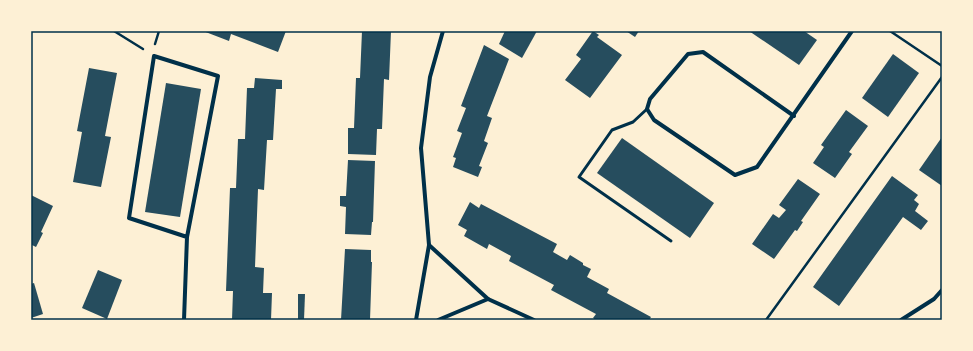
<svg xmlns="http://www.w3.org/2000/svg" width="973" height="351" font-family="'Golos Text',sans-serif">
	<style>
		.building { fill: #264d5e }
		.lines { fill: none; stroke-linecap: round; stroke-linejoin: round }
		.path { stroke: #003049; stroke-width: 2.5 }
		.service { stroke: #003049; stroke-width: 3 }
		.minor { stroke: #003049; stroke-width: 4 }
		.neatline { fill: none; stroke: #003049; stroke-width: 1.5 }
	</style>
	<rect width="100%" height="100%" fill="#fdf0d5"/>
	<g class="building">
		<polygon points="203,31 286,31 278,52 231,34 229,41"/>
		<polygon points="362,31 391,31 389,80 384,79 382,129 377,129 376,155 348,154 348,128 354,128 356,78 360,78"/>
		<polygon points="505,31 537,31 522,58 499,44"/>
		<polygon points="593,31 599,35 597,37 622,55 590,98 565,80 581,59 576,55"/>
		<polygon points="626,31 639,31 635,37"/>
		<polygon points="749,31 804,31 817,40 799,65"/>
		<polygon points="484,45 509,59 487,116 492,118 484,141 488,143 479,166 482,167 478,177 453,167 456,158 453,157 462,133 457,131 466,108 461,106"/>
		<polygon points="893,54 919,73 888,117 862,98"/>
		<polygon points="89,68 117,73 105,136 111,137 101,187 73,182 82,132 77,131"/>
		<polygon points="255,78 282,80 282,89 276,89 273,140 267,140 264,190 258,189 255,267 264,268 263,293 272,293 271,320 232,320 233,291 226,291 230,188 236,188 238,139 245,139 247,88 254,88"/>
		<polygon points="166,83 201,89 180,217 145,212"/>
		<polygon points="846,110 868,126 849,152 852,154 835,178 813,163 824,147 821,145"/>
		<polygon points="942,137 942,186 919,170"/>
		<polygon points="622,138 714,203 690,238 597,173"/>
		<polygon points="348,160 375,161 373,222 372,222 371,235 345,234 346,207 340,206 340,196 346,196"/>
		<polygon points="892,176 918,195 914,200 919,204 915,211 928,221 921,230 903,217 839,306 813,287"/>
		<polygon points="798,179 820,194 801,221 803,222 797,231 795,230 774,259 752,244 773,214 779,218 786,210 779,205"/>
		<polygon points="31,195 53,206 41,232 43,233 36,247 32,245 31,248"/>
		<polygon points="470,202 479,208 481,204 557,244 553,252 567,260 570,255 583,263 583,265 591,269 587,277 609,289 607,293 651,317 649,320 596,320 593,318 596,314 551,290 554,285 509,261 511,256 489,244 487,249 464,236 467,230 458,225"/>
		<polygon points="345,249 371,250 371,262 372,262 370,320 341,320"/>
		<polygon points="98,270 122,280 107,319 82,308"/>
		<polygon points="34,283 43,314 31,318 31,284"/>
		<polygon points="298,294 305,294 304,320 298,320"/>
	</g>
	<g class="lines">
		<g class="path">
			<polyline points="114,31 143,49"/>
			<polyline points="890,31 942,66"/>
			<polyline points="155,44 159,31"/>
			<polyline points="766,320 942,77"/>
		</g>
		<polyline class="service" points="647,109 633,122 612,130 579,177 671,241"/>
		<g class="minor">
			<polyline points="443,31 430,77 421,148 429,245 488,299 534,320"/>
			<polyline points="794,116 703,52 688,54 650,99 647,109 654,120 735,175 757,167 852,31"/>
			<polyline points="184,320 187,237 218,76 154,56 129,218 187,237"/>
			<polyline points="416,320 429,245"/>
			<polyline points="438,320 488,299"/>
			<polyline points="901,320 934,299 942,290"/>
		</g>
	</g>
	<rect width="973" height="351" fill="none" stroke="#fdf0d5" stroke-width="64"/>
	<rect x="32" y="32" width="909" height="287" class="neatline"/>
</svg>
